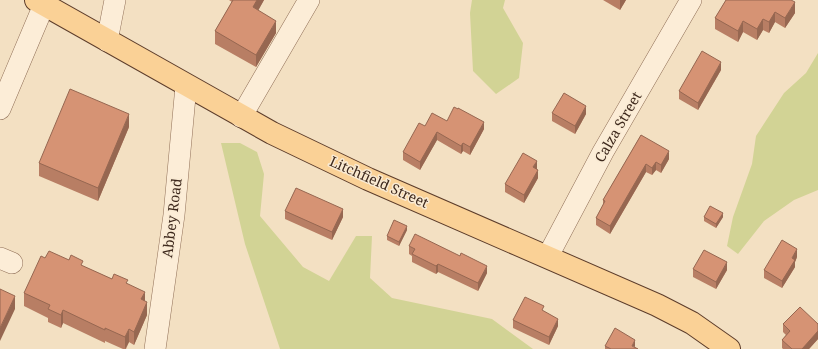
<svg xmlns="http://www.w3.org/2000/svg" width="818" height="349" font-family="'Noto Serif',serif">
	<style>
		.green { fill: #d2d395 }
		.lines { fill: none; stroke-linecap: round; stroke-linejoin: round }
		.minor-casing { stroke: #906f57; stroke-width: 22 }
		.major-casing { stroke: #5d3d2b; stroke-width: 24 }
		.minor { stroke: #fcedd7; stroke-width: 21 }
		.major { stroke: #fad196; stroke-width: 22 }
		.wall { fill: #b87e64 }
		.shaded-wall { fill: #966751 }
		.building { fill: #d69374; stroke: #966751 }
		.labels { text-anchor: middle; stroke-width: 3; stroke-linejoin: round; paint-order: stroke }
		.street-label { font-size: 14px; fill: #3e291d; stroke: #f9ead3 }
	</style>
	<rect width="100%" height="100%" fill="#f3e0c2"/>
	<g class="green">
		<polygon points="472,0 505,0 503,8 523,43 519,78 496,94 473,71 470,13"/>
		<polygon points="818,53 818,190 794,200 764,221 738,254 727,246 733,217 752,164 756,136 784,93 806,73"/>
		<polygon points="221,143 240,143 257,152 264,174 260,216 303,267 329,281 356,236 372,236 370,278 392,298 492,319 533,349 280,349 245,244"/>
	</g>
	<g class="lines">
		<g class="minor-casing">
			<g id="minor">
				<polyline points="107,41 115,0"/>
				<polyline points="0,109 46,0"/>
				<polyline points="241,117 309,0"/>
				<polyline points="548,256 603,152 691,0"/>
				<polyline points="0,258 12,263"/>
				<polyline points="155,349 174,215 186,86"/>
			</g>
		</g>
		<g class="major-casing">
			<polyline id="major" points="36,0 272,133 368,179 657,305 692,323 729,349"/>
		</g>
		<use href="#minor" class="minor"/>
		<use href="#major" class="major"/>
	</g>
	<g class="wall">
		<polygon points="229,0 264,0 258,10 276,33 256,67 215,44 215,31 232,2"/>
		<polygon points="603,0 626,0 620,10"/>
		<polygon points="726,0 795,13 785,28 775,22 769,33 763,30 757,40 743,32 738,42 715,29 715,18"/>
		<polygon points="721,70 698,110 679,99 679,91"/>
		<polygon points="552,113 586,114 575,134 552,121"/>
		<polygon points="447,121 484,129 470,155 463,151 461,154 437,140 420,170 403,160 403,152"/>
		<polygon points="129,127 98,201 39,176 39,163"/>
		<polygon points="641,135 669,159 661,173 656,170 652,175 646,172 610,234 596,225 596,218 603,205 603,200"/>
		<polygon points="536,169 538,178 524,203 505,192 505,184"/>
		<polygon points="285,211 343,217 332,240 285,219"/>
		<polygon points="704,217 723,217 716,228 704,221"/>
		<polygon points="407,230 399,246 387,240 387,236"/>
		<polygon points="409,246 487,273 478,291 438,272 436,274 412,262 412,256 409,254"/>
		<polygon points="797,257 795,262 795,267 782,288 764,278 764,270"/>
		<polygon points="45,258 69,260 112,279 128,284 145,301 147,315 134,345 129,342 126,349 123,349 105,341 105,343 63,323 61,328 48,322 48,318 24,306 24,293"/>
		<polygon points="693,269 727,270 716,289 693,277"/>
		<polygon points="544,311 558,326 549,345 513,328 513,320"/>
		<polygon points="783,324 818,324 818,339 809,349 783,349 782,348 782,340 786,335 783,332"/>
		<polygon points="605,346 635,347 638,349 605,349"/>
	</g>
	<g class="shaded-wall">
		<polygon points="257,0 264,0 253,20 253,7"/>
		<polygon points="620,0 626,0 620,10"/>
		<polygon points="795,2 795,13 785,28 785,18"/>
		<polygon points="775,12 775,22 769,33 769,22"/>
		<polygon points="763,19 763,30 757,40 757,29"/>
		<polygon points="276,21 276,33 256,67 256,55"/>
		<polygon points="743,21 743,32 738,42 738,31"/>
		<polygon points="721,62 721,70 698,110 698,103"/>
		<polygon points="586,106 586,114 575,134 575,126"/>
		<polygon points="129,114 129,127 98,201 98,188"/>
		<polygon points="484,122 484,129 470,155 470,147"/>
		<polygon points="437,132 437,140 420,170 420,162"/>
		<polygon points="463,143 463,151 461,154 461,146"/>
		<polygon points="669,151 669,159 661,173 661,165"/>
		<polygon points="537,161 537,169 533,175 533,167"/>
		<polygon points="656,162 656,170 652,175 652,168"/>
		<polygon points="646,164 646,172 610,234 610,226"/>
		<polygon points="538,170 538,178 524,203 524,195"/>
		<polygon points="343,209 343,217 332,240 332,232"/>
		<polygon points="723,213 723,217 716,228 716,224"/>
		<polygon points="407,226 407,230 399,246 399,242"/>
		<polygon points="797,249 797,257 795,262 795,267 782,288 782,281 792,258"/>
		<polygon points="727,262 727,270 716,289 716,282"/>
		<polygon points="438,264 438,272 436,274 436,266"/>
		<polygon points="487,266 487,273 478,291 478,283"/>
		<polygon points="145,292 145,305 141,299"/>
		<polygon points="15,296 15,309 0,341 0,328"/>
		<polygon points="147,302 147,315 134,345 134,332"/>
		<polygon points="63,310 63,323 61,328 61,315"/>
		<polygon points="558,319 558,326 549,345 549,337"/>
		<polygon points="129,329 129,342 125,349 125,337"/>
		<polygon points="818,331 818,339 809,349 802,349"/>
		<polygon points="635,340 635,347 632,346"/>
	</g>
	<g class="building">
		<polygon points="233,0 257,0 253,7 276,21 256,55 215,31"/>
		<polygon points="726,0 791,0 795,2 785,18 775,12 769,22 763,19 757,29 743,21 738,31 715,18"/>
		<polygon points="702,51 721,62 698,103 679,91"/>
		<polygon points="70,89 129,114 98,188 39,163"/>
		<polygon points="564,93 586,106 575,126 552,113"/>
		<polygon points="454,107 458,109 458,108 484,122 470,147 463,143 461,146 437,132 420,162 403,152 419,123 425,126 432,113 447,121"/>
		<polygon points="641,135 669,151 661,165 656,162 652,168 646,164 610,226 596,218 605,201 603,200"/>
		<polygon points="523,153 537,161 533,167 538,170 524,195 505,184"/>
		<polygon points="296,188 343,209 332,232 285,211"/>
		<polygon points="710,206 723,213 716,224 704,217"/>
		<polygon points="394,220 407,226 399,242 387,236"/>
		<polygon points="415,234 460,256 461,253 487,266 478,283 438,264 436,266 412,254 415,249 409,246"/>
		<polygon points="782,240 797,249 792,258 795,260 782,281 764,270"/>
		<polygon points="704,250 727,262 716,282 693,269"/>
		<polygon points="49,251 69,260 71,255 83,261 81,265 112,279 114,274 128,280 126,283 145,292 141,299 147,302 134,332 129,329 125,337 105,328 105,330 63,310 61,315 48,309 50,305 24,293 41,256 45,258"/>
		<polygon points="0,289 15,296 0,328"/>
		<polygon points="525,297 544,306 542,310 558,319 549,337 513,320"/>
		<polygon points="800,307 818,324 818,331 802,349 792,349 782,340 790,331 783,324"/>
		<polygon points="615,328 635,340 632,346 638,349 611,349 605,346"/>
	</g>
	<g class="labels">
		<g class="street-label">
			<text transform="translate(618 127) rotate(-60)" y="5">Calza Street</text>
			<text transform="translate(379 182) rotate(24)" y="5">Litchfield Street</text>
			<text transform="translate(172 218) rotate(-83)" y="5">Abbey Road</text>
		</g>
	</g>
</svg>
